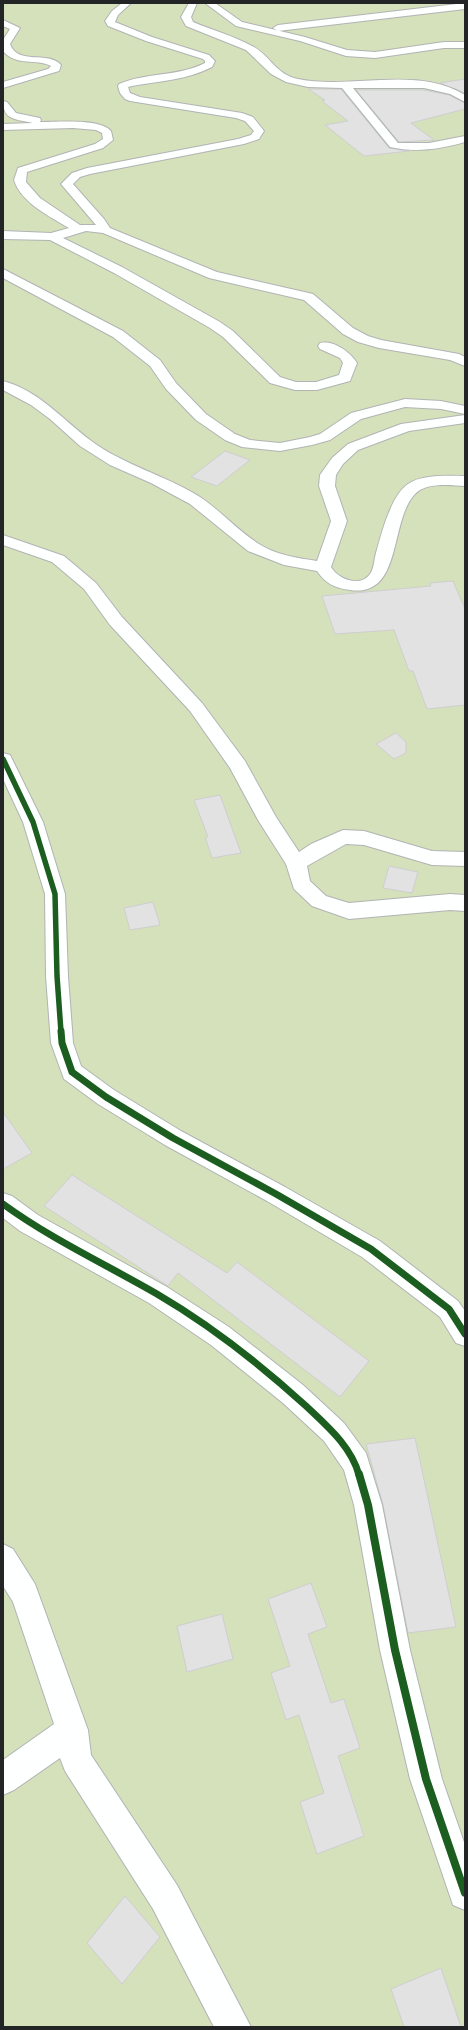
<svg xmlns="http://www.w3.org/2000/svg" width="468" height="2030" font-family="Overpass,sans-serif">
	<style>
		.forest { fill: #d5e1bb }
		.building { fill: #e2e2e3; stroke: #ceced0 }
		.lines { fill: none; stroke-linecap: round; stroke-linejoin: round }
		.minor-casing { stroke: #b1b3b4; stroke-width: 2 }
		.minor { fill: #feffff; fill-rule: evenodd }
		.cycleway-far2-casing { stroke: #fff; stroke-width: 8 }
		.cycleway-far1-casing { stroke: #fff; stroke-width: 10 }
		.cycleway-casing { stroke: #fff; stroke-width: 11 }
		.cycleway-far2 { stroke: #1b5e20; stroke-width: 5.5 }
		.cycleway-far1 { stroke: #1b5e20; stroke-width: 7 }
		.cycleway { stroke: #1b5e20; stroke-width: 8 }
	</style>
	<rect width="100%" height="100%" fill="#fafcfe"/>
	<rect class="forest" x="3" y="3" width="462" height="2024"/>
	<g class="building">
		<polygon points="465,79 465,93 440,83"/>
		<polygon points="308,89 341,89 389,148 409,151 364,156 325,125 348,121 322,101 325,100"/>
		<polygon points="356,90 424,90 449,95 465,103 465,109 411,123 434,140 399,142"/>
		<polygon points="225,451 250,460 217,486 191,477"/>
		<polygon points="453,581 465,609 465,705 427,709 413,671 409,671 394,630 335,634 322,596 431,586 430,583"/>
		<polygon points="396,733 406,742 406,753 394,759 376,744"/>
		<polygon points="220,795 241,853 212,858 205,837 208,837 194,800"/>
		<polygon points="389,866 418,872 412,893 383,888"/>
		<polygon points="153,902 160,925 130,930 124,908"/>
		<polygon points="3,1112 32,1153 3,1169"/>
		<polygon points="72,1175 227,1273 237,1262 369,1361 340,1397 178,1273 168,1286 44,1206"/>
		<polygon points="415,1438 456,1627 408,1633 383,1505 366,1444"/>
		<polygon points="311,1583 327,1627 308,1634 331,1703 344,1699 360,1748 338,1756 364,1836 317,1854 300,1802 324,1793 299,1715 286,1720 271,1673 290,1666 268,1599"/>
		<polygon points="222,1614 233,1659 187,1672 177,1626"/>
		<polygon points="125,1896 160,1937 122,1984 87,1943"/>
		<polygon points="441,1968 461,2027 404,2027 391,1989"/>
	</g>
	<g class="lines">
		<g class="minor-casing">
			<g id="minor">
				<path d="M122,3H131L118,15L115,22L152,37L209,55L215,61L212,67C187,80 160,81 132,86L128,87L130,93L140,97L242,113L253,117L264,131L259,139L244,144L90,174L80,177L73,184L104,219L110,228L217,272L313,294L353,328L368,336L381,340L459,354L465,357V366L450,360L379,348L358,342L343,334L304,300L209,278L103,233L86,231L63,238L122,267L220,322L233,331L280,377L296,382H316L339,375L343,363L340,358L320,349L318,346L320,343C334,340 350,352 357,363L350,381L317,390H295L270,383L223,337L210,328L114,273L50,240L3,239V231L51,233L69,228C51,217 21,203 14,180L18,168L95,144L103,139L102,133L96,130L73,128L3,130V124L33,123C17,119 3,121 3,101L7,102L16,113L40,118L41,120L40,122C56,122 100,118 111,131L113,140L103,148L27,172L26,182L40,198L80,225H96L61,184L72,173L87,168L238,139L251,135L254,131L245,121L236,118L130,101L125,99L120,93L118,86L119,84C147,72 177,77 205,63V61L203,59L146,41L108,26L105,21L112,11Z"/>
				<path d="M189,3H197L191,17L193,22C212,30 234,36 252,46C270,55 276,75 298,79C352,90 415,65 465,95V102L450,94L424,88H353L398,143H429L465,136V142C441,149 415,153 390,147L342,88L308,87L286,82L271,74L246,50L186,26L181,17Z"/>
				<polygon points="205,3 215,3 242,22 305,37 347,50 375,52 444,42 465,42 465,48 444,48 375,58 346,56 300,41 236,26"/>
				<polygon points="465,3 465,9 278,31 273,28 278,25"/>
				<path d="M3,20L20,28L10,44C18,66 48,50 61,65L59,71L3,88V82L48,69L51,66C36,58 17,67 3,51V40L10,29L3,26Z"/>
				<polygon points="3,269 123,331 160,360 176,383 206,414 235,434 250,440 280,443 310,437 320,434 351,413 405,399 441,401 465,406 465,414 441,409 405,407 361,419 330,440 312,445 280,451 242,447 225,440 196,420 166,389 150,366 113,337 3,278"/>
				<path d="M3,381C38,390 62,419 90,440C123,465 165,475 200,497C221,511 238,531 259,544C276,555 298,558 317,561L331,521L319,486L320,475L332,458L348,444L401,424L465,415V423L409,431L358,450L343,464L336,475L335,486L347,521L331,567C338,579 360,588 370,574C374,569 374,560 376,553C381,535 391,495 408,484C423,474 447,476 465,476V486C450,485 426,482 415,494C389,521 403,598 350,590C335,588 326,584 317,571L284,565L248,551L190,504L151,483L110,465L80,446L50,419L31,405L3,390Z"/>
				<polygon points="3,535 64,556 96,583 122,617 202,703 245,761 276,817 299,852 311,844 343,830 364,831 432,851 465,852 465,866 432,865 364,845 346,844 307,866 310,881 326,896 349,903 450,894 465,895 465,911 450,910 349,919 312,906 294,889 286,864 258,820 230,768 190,711 110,625 84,589 52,562 3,545"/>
				<polygon points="3,753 10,755 12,759 43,822 65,894 68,976 73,1043 81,1066 114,1090 181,1131 285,1187 380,1241 458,1301 465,1311 465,1346 456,1343 440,1317 362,1257 267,1201 165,1145 98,1104 64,1079 51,1043 46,976 45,894 23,822 3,779"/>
				<polygon points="3,1193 12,1196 38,1215 167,1287 229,1327 303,1385 344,1423 366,1453 382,1505 410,1650 442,1779 465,1845 465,1910 453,1905 410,1779 380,1650 354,1505 344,1470 324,1441 283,1403 211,1345 149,1303 20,1231 3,1218"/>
				<polygon points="3,1544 13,1549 35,1584 88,1730 91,1755 177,1885 251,2027 214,2027 153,1909 65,1771 60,1758 14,1790 3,1795 3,1760 54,1724 13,1602 3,1586"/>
			</g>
		</g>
		<use href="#minor" class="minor"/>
		<g class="cycleway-far2-casing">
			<polyline id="cycleway-far2" points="3,759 33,822 55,894 57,976 61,1032"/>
		</g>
		<g class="cycleway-far1-casing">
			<g id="cycleway-far1">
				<polyline points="61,1031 62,1043 72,1072 106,1097 173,1138 276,1194 371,1249 449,1309 465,1334"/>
				<path d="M3,1204C51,1239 105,1264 157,1294C210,1325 261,1365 306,1406C327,1426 351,1446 359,1475"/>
			</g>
		</g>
		<g class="cycleway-casing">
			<polyline id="cycleway" points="359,1474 368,1505 395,1650 426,1779 465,1893"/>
		</g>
		<use href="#cycleway-far2" class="cycleway-far2"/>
		<use href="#cycleway-far1" class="cycleway-far1"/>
		<use href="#cycleway" class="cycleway"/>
	</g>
	<rect width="468" height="2030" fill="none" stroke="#232426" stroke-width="8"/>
</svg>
